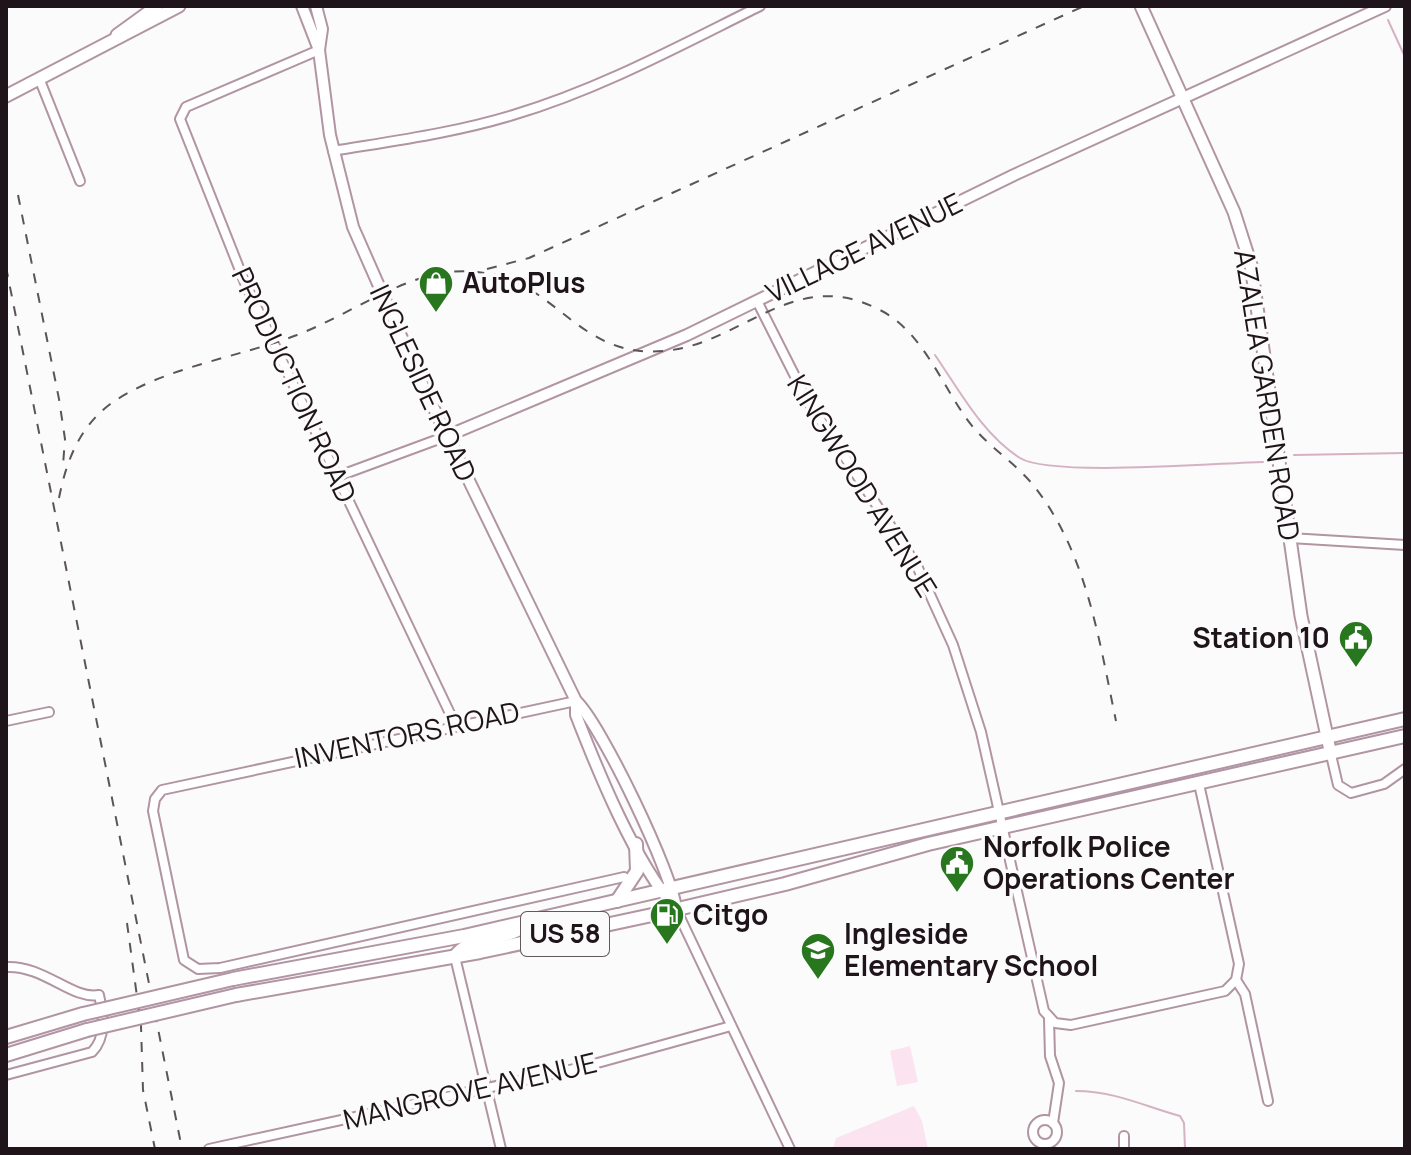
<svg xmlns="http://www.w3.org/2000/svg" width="1411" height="1155" font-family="Manrope,sans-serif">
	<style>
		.green { fill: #fbe4f0 }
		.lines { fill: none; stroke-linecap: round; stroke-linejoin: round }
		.stream { stroke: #d4b2c3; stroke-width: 2 }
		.minor-casing { stroke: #b295a3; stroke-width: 12 }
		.tertiary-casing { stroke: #b295a3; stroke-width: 14 }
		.secondary-casing { stroke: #b295a3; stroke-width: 15 }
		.primary-casing { stroke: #b295a3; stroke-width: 16 }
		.minor { stroke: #fff; stroke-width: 8 }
		.tertiary { stroke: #fff; stroke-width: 10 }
		.secondary { stroke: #fff; stroke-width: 11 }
		.primary { stroke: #fff; stroke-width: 12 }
		.rail { stroke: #5c5459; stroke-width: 2; stroke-dasharray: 10 10; stroke-linecap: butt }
		.primary-bridge-casing { stroke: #b295a3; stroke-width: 16; stroke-linecap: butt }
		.primary-bridge { stroke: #fff; stroke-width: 12 }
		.labels { text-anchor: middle; stroke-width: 7; stroke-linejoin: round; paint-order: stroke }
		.shield { fill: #fbfbfb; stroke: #61595e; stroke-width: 2 }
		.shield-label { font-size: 26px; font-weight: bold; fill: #1f141a }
		.street-label { font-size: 28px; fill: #1f141a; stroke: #fbfbfb }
		.poi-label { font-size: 28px; font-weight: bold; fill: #1f141a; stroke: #fbfbfb; text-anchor: start }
	</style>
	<rect width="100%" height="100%" fill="#fbfbfb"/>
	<g class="green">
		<polygon points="910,1046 918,1082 897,1086 890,1051"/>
		<polygon points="914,1106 922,1121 928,1149 833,1149 836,1138"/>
	</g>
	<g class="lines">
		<g class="stream">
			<polyline points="1388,20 1405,57"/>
			<path d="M935,355C959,390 983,435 1020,458C1050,477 1217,463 1263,462"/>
			<polyline points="1294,455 1405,453"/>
			<path d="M1076,1091C1114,1091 1144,1106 1180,1116L1184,1123L1185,1149"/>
		</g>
		<g class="minor-casing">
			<g id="minor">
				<polyline points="319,50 186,107 180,119 245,283 455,724"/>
				<polyline points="39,78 80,181"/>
				<path d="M333,151C393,141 454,133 513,115C600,89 679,46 760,6"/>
				<polyline points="757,301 807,400 917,566 953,645 981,732 1044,1011 1055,1023 1071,1025 1225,991 1236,980 1239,964 1199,784"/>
				<polyline points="336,477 447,436"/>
				<polyline points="1290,538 1405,545"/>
				<polyline points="576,701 162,790 155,799 153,811 184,960 198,969 220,968 624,877"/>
				<polyline points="6,721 49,712"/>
				<polyline points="1331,755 1338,785 1351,793 1384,784 1405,769"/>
				<polyline points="676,909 790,1149"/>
				<polyline points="455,957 501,1149"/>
				<path d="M6,967C44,965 72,1000 99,995C103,1013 107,1037 92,1052L6,1075"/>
				<polyline points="1236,980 1245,994 1268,1101"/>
				<polyline points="1049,1019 1050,1056 1059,1083 1053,1123"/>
				<circle cx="1045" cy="1132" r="12"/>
				<polyline points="209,1149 583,1067 731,1026"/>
				<polyline points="1124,1149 1124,1136"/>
			</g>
		</g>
		<g class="tertiary-casing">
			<g id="tertiary">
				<polyline points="302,6 319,50"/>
				<path d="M316,6L322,29L319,50L330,135L353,227L423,386L576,701C601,724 673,875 676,909"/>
				<polyline points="447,436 687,335 1014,175 1385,6"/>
				<path d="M576,701V715C599,774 634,860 675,908"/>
			</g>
		</g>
		<g class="secondary-casing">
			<g id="secondary">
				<polyline points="1141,6 1234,212 1251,265 1301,616 1331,755"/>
				<polyline points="117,35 157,6"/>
				<polyline points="6,96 179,6"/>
			</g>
		</g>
		<g class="primary-casing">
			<g id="primary">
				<polyline points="617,901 637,871 636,844"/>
				<path d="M455,957C465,938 503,941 524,926"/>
				<polyline points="233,979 464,936 1405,719"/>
				<polyline points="236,995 480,952 652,915 785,884 928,844 1405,736"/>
				<polyline points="6,1037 83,1014"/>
				<polyline points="6,1055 87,1030"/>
			</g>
		</g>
		<use href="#minor" class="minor"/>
		<use href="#tertiary" class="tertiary"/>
		<use href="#secondary" class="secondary"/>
		<use href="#primary" class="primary"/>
		<g class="rail">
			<polyline points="18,195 59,399 65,439 63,465"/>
			<polyline points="6,267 182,1149"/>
			<polyline points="487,269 529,258 1084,6"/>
			<path d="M59,498C66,462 79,428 109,405C159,368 240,357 297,335C341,318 382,289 428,276C446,271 466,270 485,273C556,282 579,359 664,351C743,344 794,265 880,310C920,330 940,380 964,415C983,444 1013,460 1034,486C1087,553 1099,640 1116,721"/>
			<polyline points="127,923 141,1026 143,1090 155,1149"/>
		</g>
		<g class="primary-bridge-casing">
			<g id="primary-bridge">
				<polyline points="83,1014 233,979"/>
				<polyline points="87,1030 236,995"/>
			</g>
		</g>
		<use href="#primary-bridge" class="primary-bridge"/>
	</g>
	<defs>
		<g id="shop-pin" transform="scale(1.8)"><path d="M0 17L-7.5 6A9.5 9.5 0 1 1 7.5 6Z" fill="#28761e" stroke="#fbfbfb"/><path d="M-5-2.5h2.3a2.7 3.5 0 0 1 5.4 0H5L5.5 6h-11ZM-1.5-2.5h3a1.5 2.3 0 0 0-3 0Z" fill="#fff"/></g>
		<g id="civic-pin" transform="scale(1.8)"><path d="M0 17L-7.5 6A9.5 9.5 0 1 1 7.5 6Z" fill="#28761e" stroke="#fbfbfb"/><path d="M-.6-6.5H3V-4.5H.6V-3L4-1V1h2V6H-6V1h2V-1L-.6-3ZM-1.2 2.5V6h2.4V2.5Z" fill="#fff"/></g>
		<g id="fuel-pin" transform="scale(1.8)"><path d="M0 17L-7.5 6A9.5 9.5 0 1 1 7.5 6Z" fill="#28761e" stroke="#fbfbfb"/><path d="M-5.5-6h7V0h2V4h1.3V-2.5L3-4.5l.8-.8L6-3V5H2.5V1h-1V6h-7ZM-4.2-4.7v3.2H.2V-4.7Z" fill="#fff"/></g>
		<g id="school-pin" transform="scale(1.8)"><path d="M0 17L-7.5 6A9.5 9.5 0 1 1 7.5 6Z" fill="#28761e" stroke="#fbfbfb"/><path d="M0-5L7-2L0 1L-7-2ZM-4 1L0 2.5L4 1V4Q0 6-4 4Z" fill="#fff"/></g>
	</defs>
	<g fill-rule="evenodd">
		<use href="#shop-pin" x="436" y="283"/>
		<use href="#civic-pin" x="1356" y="638"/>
		<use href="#civic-pin" x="957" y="863"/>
		<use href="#fuel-pin" x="667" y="915"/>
		<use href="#school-pin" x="818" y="950"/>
	</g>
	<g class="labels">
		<rect class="shield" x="521" y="912" width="88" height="44" rx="6"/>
		<g class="shield-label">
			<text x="565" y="943">US 58</text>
		</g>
		<g class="street-label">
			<text transform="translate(864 248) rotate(-26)" y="10">VILLAGE AVENUE</text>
			<text transform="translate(423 383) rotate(65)" y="10">INGLESIDE ROAD</text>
			<text transform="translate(294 385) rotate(65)" y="10">PRODUCTION ROAD</text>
			<text transform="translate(1267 395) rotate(81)" y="10">AZALEA GARDEN ROAD</text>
			<text transform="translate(862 486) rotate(58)" y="10">KINGWOOD AVENUE</text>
			<text transform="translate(407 735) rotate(-12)" y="10">INVENTORS ROAD</text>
			<text transform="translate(470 1091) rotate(-13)" y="10">MANGROVE AVENUE</text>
		</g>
		<g class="poi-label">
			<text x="462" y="293">AutoPlus</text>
			<text x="1330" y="648" text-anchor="end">Station 10</text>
			<text x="983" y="857">Norfolk Police<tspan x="983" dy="32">Operations Center</tspan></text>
			<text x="693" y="925">Citgo</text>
			<text x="844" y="944">Ingleside<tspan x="844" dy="32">Elementary School</tspan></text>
		</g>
	</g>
	<rect width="1411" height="1155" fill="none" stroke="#1f141a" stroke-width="16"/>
</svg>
